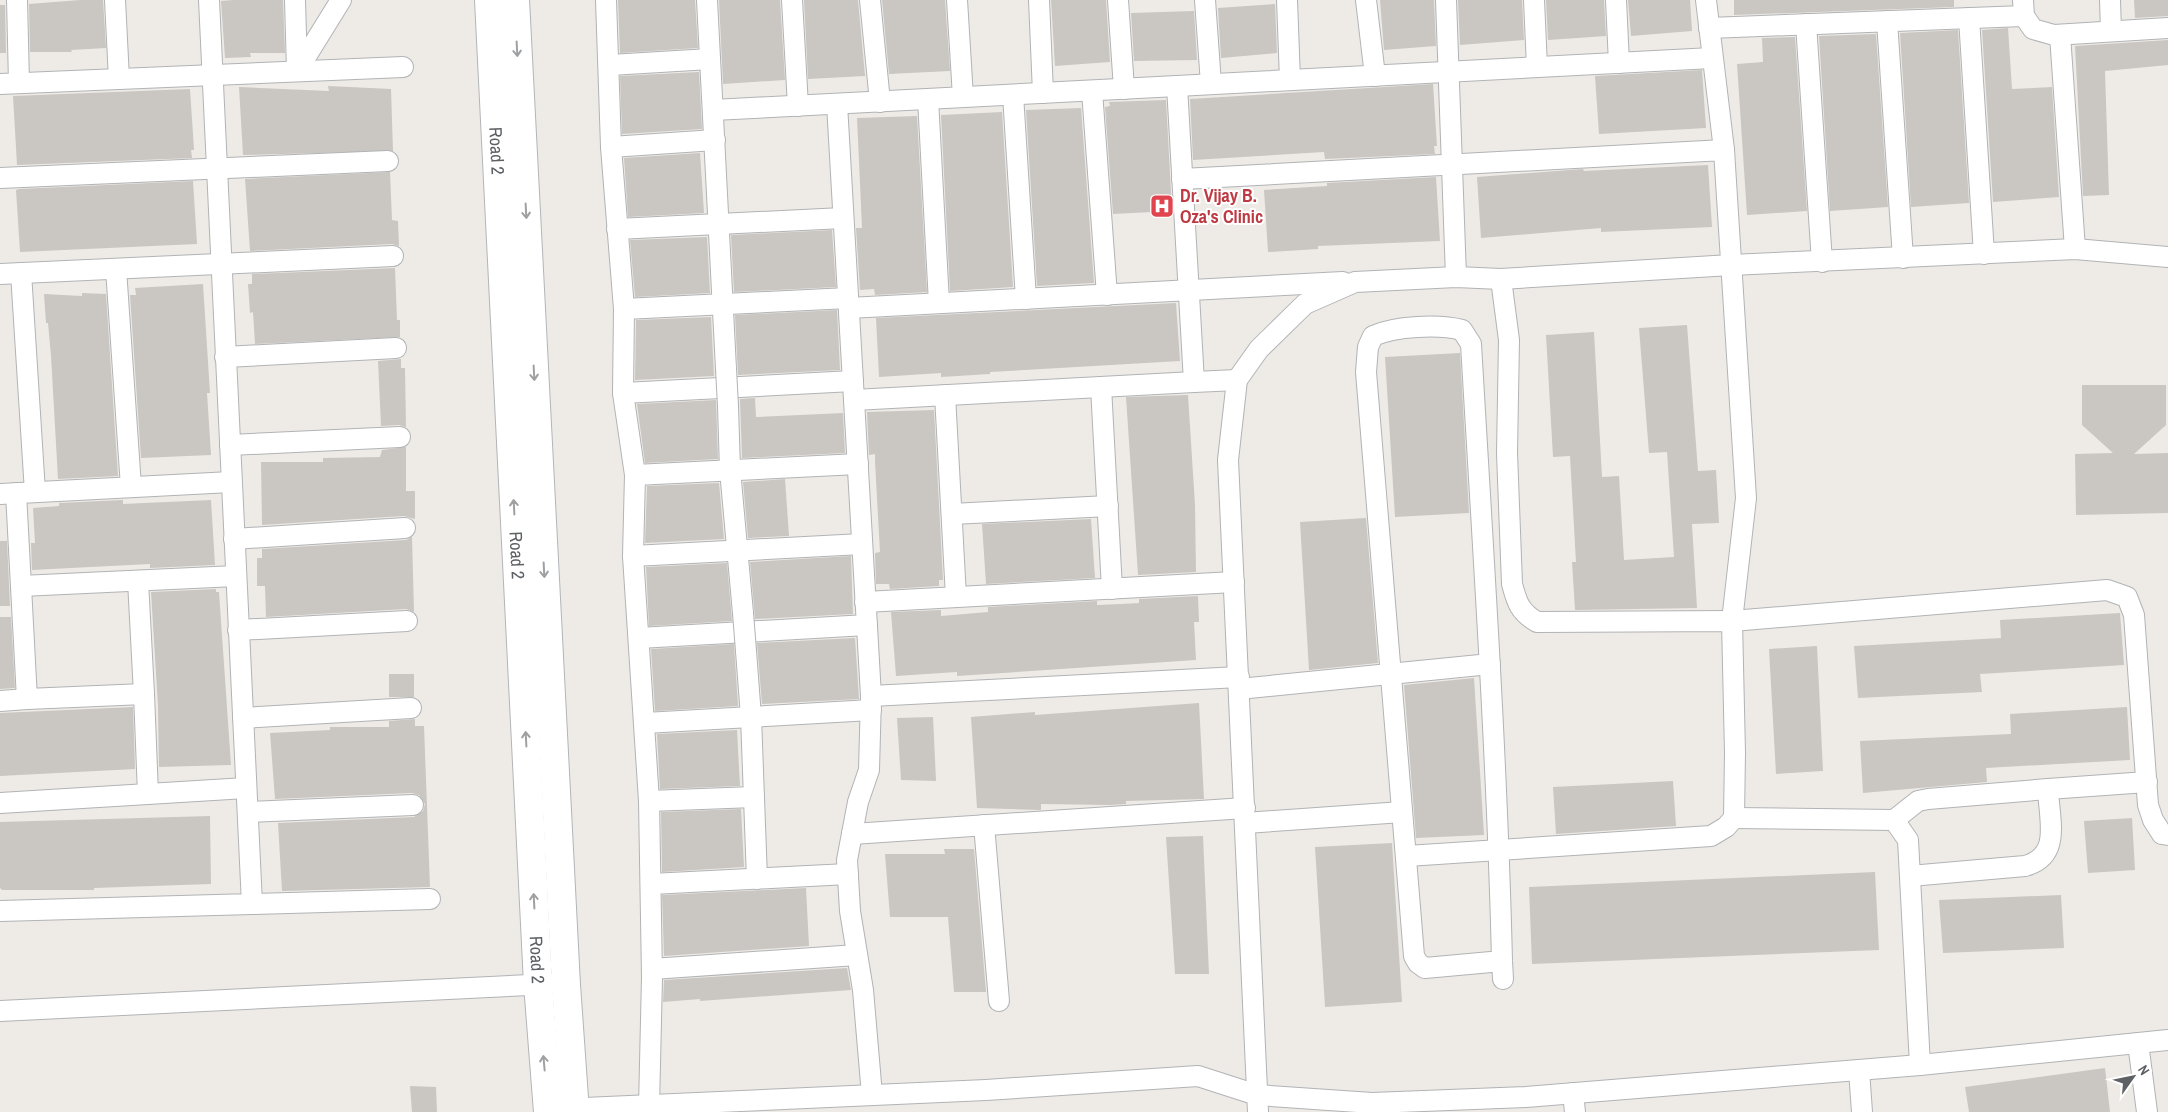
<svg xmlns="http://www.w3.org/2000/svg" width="2168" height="1112" font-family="'Archivo Narrow',sans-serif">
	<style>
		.building { fill: #cac6c2 }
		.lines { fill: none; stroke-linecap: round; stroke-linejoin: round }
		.street-casing { stroke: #b1b3b6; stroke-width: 22 }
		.secondary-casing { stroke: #b2b5b9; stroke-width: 30 }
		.street { stroke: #fff; stroke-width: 20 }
		.secondary { stroke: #fff; stroke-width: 28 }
		.street-bridge-casing { stroke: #b1b3b6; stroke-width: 22; stroke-linecap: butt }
		.street-bridge { stroke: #fff; stroke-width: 20 }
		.oneway { stroke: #9ea0a2 }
		.labels { text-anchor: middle; stroke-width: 4; stroke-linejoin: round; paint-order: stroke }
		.street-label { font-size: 18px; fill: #5d6164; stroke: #fff }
		.health-label { font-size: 18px; font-weight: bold; fill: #be3a42; stroke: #fff; text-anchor: start }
	</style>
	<rect width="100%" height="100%" fill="#eeebe6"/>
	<g class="building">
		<polygon points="80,0 103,0 106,48 71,50 72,52 30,52 29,4"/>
		<polygon points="233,0 283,0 285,53 250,53 251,57 225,58 221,1"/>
		<polygon points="618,0 695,0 698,48 620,53"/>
		<polygon points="719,0 780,0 785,80 723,84"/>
		<polygon points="804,0 858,0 865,76 808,79"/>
		<polygon points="882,0 945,0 950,71 889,74"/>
		<polygon points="1051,0 1106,0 1110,62 1055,66"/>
		<polygon points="1380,0 1434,0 1436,46 1384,50"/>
		<polygon points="1458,0 1522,0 1524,40 1460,45"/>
		<polygon points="1546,0 1604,0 1606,36 1548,40"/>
		<polygon points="1628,0 1690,0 1692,31 1631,36"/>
		<polygon points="1734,0 1954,0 1954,7 1734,15"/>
		<polygon points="2134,0 2168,0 2168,16 2135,18"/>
		<polygon points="1275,4 1277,53 1221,58 1218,8"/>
		<polygon points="0,5 5,5 6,53 0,53"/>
		<polygon points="1194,11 1197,60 1134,61 1131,13"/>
		<polygon points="2008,28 2012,89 2052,87 2059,197 1993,202 1982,30"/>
		<polygon points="1958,30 1969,203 1911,207 1900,33"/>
		<polygon points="1876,34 1888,207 1830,211 1819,36"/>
		<polygon points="1795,37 1807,211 1747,215 1737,64 1763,62 1762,38"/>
		<polygon points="2168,40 2168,65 2105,71 2109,195 2083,196 2075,46"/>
		<polygon points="1702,70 1706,128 1599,134 1595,76"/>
		<polygon points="699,72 702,129 622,134 620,76"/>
		<polygon points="1433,84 1437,146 1434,146 1435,154 1325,159 1324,152 1193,160 1190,99"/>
		<polygon points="328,86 391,89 393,151 243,155 239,87 329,91"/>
		<polygon points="190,89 194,150 191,150 192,158 17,165 13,96"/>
		<polygon points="1166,100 1172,211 1113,214 1105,107 1110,106 1109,102"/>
		<polygon points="1081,108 1094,283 1037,286 1026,110"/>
		<polygon points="1002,112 1013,287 950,291 941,115"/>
		<polygon points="917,116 927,292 875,295 874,289 860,290 856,228 862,228 857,118"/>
		<polygon points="700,153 704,213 628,217 624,158"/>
		<polygon points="1708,165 1712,227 1601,232 1601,228 1481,238 1477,177 1583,169 1584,171"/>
		<polygon points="390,172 392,220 398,221 399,246 392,244 250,251 245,179"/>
		<polygon points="1436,177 1440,241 1318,246 1318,249 1268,252 1264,190 1327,186 1327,183"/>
		<polygon points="193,181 197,244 20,252 16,190 19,189"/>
		<polygon points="832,230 836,287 734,292 731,235"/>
		<polygon points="707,237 710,293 635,297 630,240"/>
		<polygon points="395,268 397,320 400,320 400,337 255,344 253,312 250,313 248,284 252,284 252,274"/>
		<polygon points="203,284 210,393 207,393 211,455 141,458 130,295 136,295 135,288"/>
		<polygon points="82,293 106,294 118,476 58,479 51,356 48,323 46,323 44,294 82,296"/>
		<polygon points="1176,303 1180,361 990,372 990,374 941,377 941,373 879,377 876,318"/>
		<polygon points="837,310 840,370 738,375 735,315"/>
		<polygon points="711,317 714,376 635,380 636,320"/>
		<polygon points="1687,325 1698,471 1716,470 1719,523 1692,524 1697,608 1575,610 1572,562 1576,562 1570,456 1553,457 1546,335 1594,332 1602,477 1619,476 1624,560 1674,557 1667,452 1649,453 1639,328"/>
		<polygon points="1460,353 1469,513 1395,517 1385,357"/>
		<polygon points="401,359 401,368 405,368 406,427 399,425 381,426 378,361"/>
		<polygon points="2082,385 2166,385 2166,425 2134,454 2168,453 2168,513 2076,515 2075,454 2113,453 2082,425"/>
		<polygon points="1188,395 1195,505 1196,572 1138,575 1126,397"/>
		<polygon points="755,398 756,417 843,413 845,453 742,458 740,399"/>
		<polygon points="716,400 718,459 645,463 637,404"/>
		<polygon points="934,410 943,580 939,580 939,586 890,589 889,584 876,584 875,553 880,552 875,462 875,454 869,455 867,412"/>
		<polygon points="406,447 406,491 415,491 415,519 404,516 262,525 261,462 323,462 323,458 380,457 382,450"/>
		<polygon points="785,479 789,536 748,538 743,482"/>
		<polygon points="719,483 724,539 645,543 647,486"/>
		<polygon points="123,500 123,504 211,500 215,565 150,568 150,564 32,570 31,543 35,543 33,508 59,506 59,503"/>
		<polygon points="1366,518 1378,663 1309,670 1300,522"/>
		<polygon points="1091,519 1095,578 986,584 982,524"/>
		<polygon points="412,537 414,612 406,609 266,617 265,586 257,586 257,558 262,558 262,549 406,540"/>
		<polygon points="0,541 7,541 10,606 0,606"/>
		<polygon points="851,556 853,614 755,619 750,562"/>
		<polygon points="727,563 732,621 649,626 646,567"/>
		<polygon points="216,589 216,592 219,592 231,765 159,767 158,706 151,592"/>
		<polygon points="1198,596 1199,622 1194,622 1196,660 957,676 957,672 896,676 891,612 941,610 941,616 988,612 988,607 1097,601 1097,605 1121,604 1139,603 1139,599"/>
		<polygon points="2120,613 2124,665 1980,674 1982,692 1858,698 1854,646 2001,638 2000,620"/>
		<polygon points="0,617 11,617 15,688 0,689"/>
		<polygon points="855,638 859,699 762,704 757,643"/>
		<polygon points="734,644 738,706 655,711 651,649"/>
		<polygon points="1817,646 1823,771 1776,774 1769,649"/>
		<rect x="389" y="674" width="25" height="23"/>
		<polygon points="1474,678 1484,835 1416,838 1404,685"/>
		<polygon points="1199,703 1204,799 1126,801 1126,804 1110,805 1041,804 1041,810 977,808 971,717 1035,712 1035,715"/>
		<polygon points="133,707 135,769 0,776 0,713"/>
		<polygon points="2127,707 2130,760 1986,768 1987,782 1863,793 1860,741 2011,734 2010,714"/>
		<polygon points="933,717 936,781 901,780 897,718"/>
		<polygon points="415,719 415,726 424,726 430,887 282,891 278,823 414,817 423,811 425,804 419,795 412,793 275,799 270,733 330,730 330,727 389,727 389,721"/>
		<polygon points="737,730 740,786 660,789 657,734"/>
		<polygon points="1673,781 1676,826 1556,834 1553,787"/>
		<polygon points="741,809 744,867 662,872 661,812"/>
		<polygon points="210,816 211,884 94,888 94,890 2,890 0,888 0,822"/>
		<polygon points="2132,818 2135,870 2088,873 2084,821"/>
		<polygon points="1203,836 1209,974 1175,974 1166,837"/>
		<polygon points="1392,843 1402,1002 1325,1007 1315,847"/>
		<polygon points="944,849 974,849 986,992 954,992 948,917 890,917 885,854 945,854"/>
		<polygon points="1875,872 1879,950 1532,964 1529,887"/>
		<polygon points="806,888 809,946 664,956 662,895"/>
		<polygon points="2061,895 2064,948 1943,953 1939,900"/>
		<polygon points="847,968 851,990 700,1001 700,999 663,1002 664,980"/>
		<polygon points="2105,1068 2110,1112 1969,1112 1965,1087"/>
		<polygon points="410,1086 436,1087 437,1112 412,1112"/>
	</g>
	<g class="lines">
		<g class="street-casing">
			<g id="street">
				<polyline points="17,0 19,83"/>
				<polyline points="115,0 119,79"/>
				<polyline points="295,0 297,71"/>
				<polyline points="606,0 611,147 624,309 623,393 635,475 633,556 649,801 652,977 649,1107"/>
				<polyline points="707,0 726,369"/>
				<polyline points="792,0 798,106"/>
				<polyline points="870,0 880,102"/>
				<polyline points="957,0 963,97"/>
				<polyline points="1039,0 1043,93"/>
				<polyline points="1118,0 1124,89"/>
				<polyline points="1205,0 1211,84"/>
				<polyline points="1287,0 1290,80"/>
				<polyline points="1366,0 1375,76"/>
				<polyline points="1446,0 1456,277"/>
				<polyline points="1534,0 1537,67"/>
				<polyline points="1616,0 1619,63"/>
				<polyline points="1706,0 1724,150"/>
				<polyline points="2110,0 2111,31"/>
				<polyline points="2024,16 2033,29 2054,35 2168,28"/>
				<polyline points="1969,18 1984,254"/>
				<polyline points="1887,21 1903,258"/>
				<polyline points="1806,24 1822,262"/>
				<polyline points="1709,28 2024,16 2023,0"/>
				<polyline points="2060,35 2075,249"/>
				<polyline points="610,65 710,59"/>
				<polyline points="297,71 341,0"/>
				<polyline points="0,84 403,67"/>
				<polyline points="1092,91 1107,295"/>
				<polyline points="1013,95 1026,299"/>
				<polyline points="928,99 939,303"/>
				<polyline points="837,104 871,696 869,770 858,802 847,860 850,911 863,990 872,1095"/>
				<polyline points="713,110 1177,86"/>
				<polyline points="611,147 715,140"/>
				<polyline points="0,178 388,161"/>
				<polyline points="1182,179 1724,150 1746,498 1732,621 2107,590 2127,597 2134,615 2148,805 2153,820 2162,834 2168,835"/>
				<polyline points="617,229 843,218"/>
				<polyline points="116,269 131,487"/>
				<polyline points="21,273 35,492"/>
				<polyline points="0,274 393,256"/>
				<polyline points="849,308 1343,282"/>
				<polyline points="624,309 848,298"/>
				<polyline points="225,357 396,348"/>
				<polyline points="1237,380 1194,382 1177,86 1712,58"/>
				<polyline points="1101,387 1112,589"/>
				<polyline points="623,393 853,381"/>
				<polyline points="945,395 956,597"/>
				<polyline points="854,400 1194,382"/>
				<polyline points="728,406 730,470 743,613"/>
				<polyline points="230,445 400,437"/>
				<polyline points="635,475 858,464"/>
				<polyline points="16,493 27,699 144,694 148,794"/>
				<polyline points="0,494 231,482"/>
				<polyline points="952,514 1108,506"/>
				<polyline points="234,539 405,528"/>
				<polyline points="633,556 862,544"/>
				<polyline points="138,581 144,694"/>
				<polyline points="21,586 236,576"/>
				<polyline points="865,602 1234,582"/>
				<polyline points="238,630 407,621"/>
				<polyline points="639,638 867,625"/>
				<polyline points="746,651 751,717 757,879"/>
				<polyline points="1239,689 1490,664"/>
				<polyline points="871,696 1239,677"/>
				<polyline points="0,701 27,699"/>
				<polyline points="243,718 411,708"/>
				<polyline points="645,723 871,710"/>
				<polyline points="649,801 754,797"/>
				<polyline points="0,803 246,788"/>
				<polyline points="248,812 413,805"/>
				<polyline points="1734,818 1894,820 1908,840 1920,1065"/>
				<polyline points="1894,820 1918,801 1928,799 2048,789"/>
				<polyline points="1245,823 1402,812"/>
				<polyline points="984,825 999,1001"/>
				<polyline points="852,834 1245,808"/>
				<path d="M1407,856L1711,836L1726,827L1734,818L1735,753L1732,621L1537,622C1520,612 1517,603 1512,584L1507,453L1509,340L1501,279"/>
				<path d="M1910,876L2025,866C2062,856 2049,820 2048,789L2147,782"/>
				<polyline points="651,884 848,874"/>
				<polyline points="252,904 430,899"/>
				<polyline points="0,911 252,904 209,0"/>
				<path d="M1502,961L1425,968L1418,963L1414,956L1366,372L1368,347L1373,336C1395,326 1439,324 1462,330L1471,344C1483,550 1497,755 1502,961L1503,979"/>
				<polyline points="652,969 857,955"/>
				<polyline points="0,1011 550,984"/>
				<polyline points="2138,1043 2147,1112"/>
				<polyline points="1859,1070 1862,1112"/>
				<polyline points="1573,1093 1575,1112"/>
				<polyline points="562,1109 986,1090 1198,1076 1257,1095 1372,1103 1526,1097 1920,1065 2168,1040"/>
				<polyline points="1258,1112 1228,460 1237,380 1259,349 1305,304 1355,282 1456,277 1501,279 1731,265 2075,249 2168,257"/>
			</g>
		</g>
		<g class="secondary-casing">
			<g id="secondary">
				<path id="s1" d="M489,0L538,984L548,1112"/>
				<polyline points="515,0 566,985 575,1112"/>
			</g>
		</g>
		<use href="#street" class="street"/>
		<use href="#secondary" class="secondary"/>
		<g class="street-bridge-casing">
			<g id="street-bridge">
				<polyline points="726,369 728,406"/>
				<polyline points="743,613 746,651"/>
			</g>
		</g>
		<use href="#street-bridge" class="street-bridge"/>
	</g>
	<defs><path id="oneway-shaft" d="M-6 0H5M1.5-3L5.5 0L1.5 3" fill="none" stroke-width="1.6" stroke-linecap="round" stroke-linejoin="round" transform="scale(1.25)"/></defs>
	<g class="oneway">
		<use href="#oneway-shaft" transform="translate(517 49) rotate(87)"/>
		<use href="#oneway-shaft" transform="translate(526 211) rotate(87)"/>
		<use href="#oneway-shaft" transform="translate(534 373) rotate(87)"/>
		<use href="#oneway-shaft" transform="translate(514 507) rotate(-93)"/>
		<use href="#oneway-shaft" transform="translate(544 570) rotate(87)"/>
		<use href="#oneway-shaft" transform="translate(526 739) rotate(-93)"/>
		<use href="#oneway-shaft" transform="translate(534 901) rotate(-93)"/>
		<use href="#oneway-shaft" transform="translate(544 1063) rotate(-95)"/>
	</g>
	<defs>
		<g id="hospital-square" transform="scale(1.25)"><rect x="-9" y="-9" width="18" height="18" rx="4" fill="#e0444e" stroke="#fff"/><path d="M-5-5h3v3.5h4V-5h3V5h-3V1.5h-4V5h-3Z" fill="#fff"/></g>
	</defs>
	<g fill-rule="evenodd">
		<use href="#hospital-square" x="1162" y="206"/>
	</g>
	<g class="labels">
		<g class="street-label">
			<text dy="6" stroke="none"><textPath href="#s1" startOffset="151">Road 2</textPath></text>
			<text dy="6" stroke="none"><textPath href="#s1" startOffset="556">Road 2</textPath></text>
			<text dy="6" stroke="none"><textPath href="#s1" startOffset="961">Road 2</textPath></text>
		</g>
		<g class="health-label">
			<text x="1180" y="202">Dr. Vijay B.<tspan x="1180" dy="21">Oza's Clinic</tspan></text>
		</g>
	</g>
	<g transform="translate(2133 1077) rotate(57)" stroke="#ffffff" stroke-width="4" paint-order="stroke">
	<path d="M0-4L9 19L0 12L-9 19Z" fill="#5d6164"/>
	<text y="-8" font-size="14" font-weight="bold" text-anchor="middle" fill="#5d6164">N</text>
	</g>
</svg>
